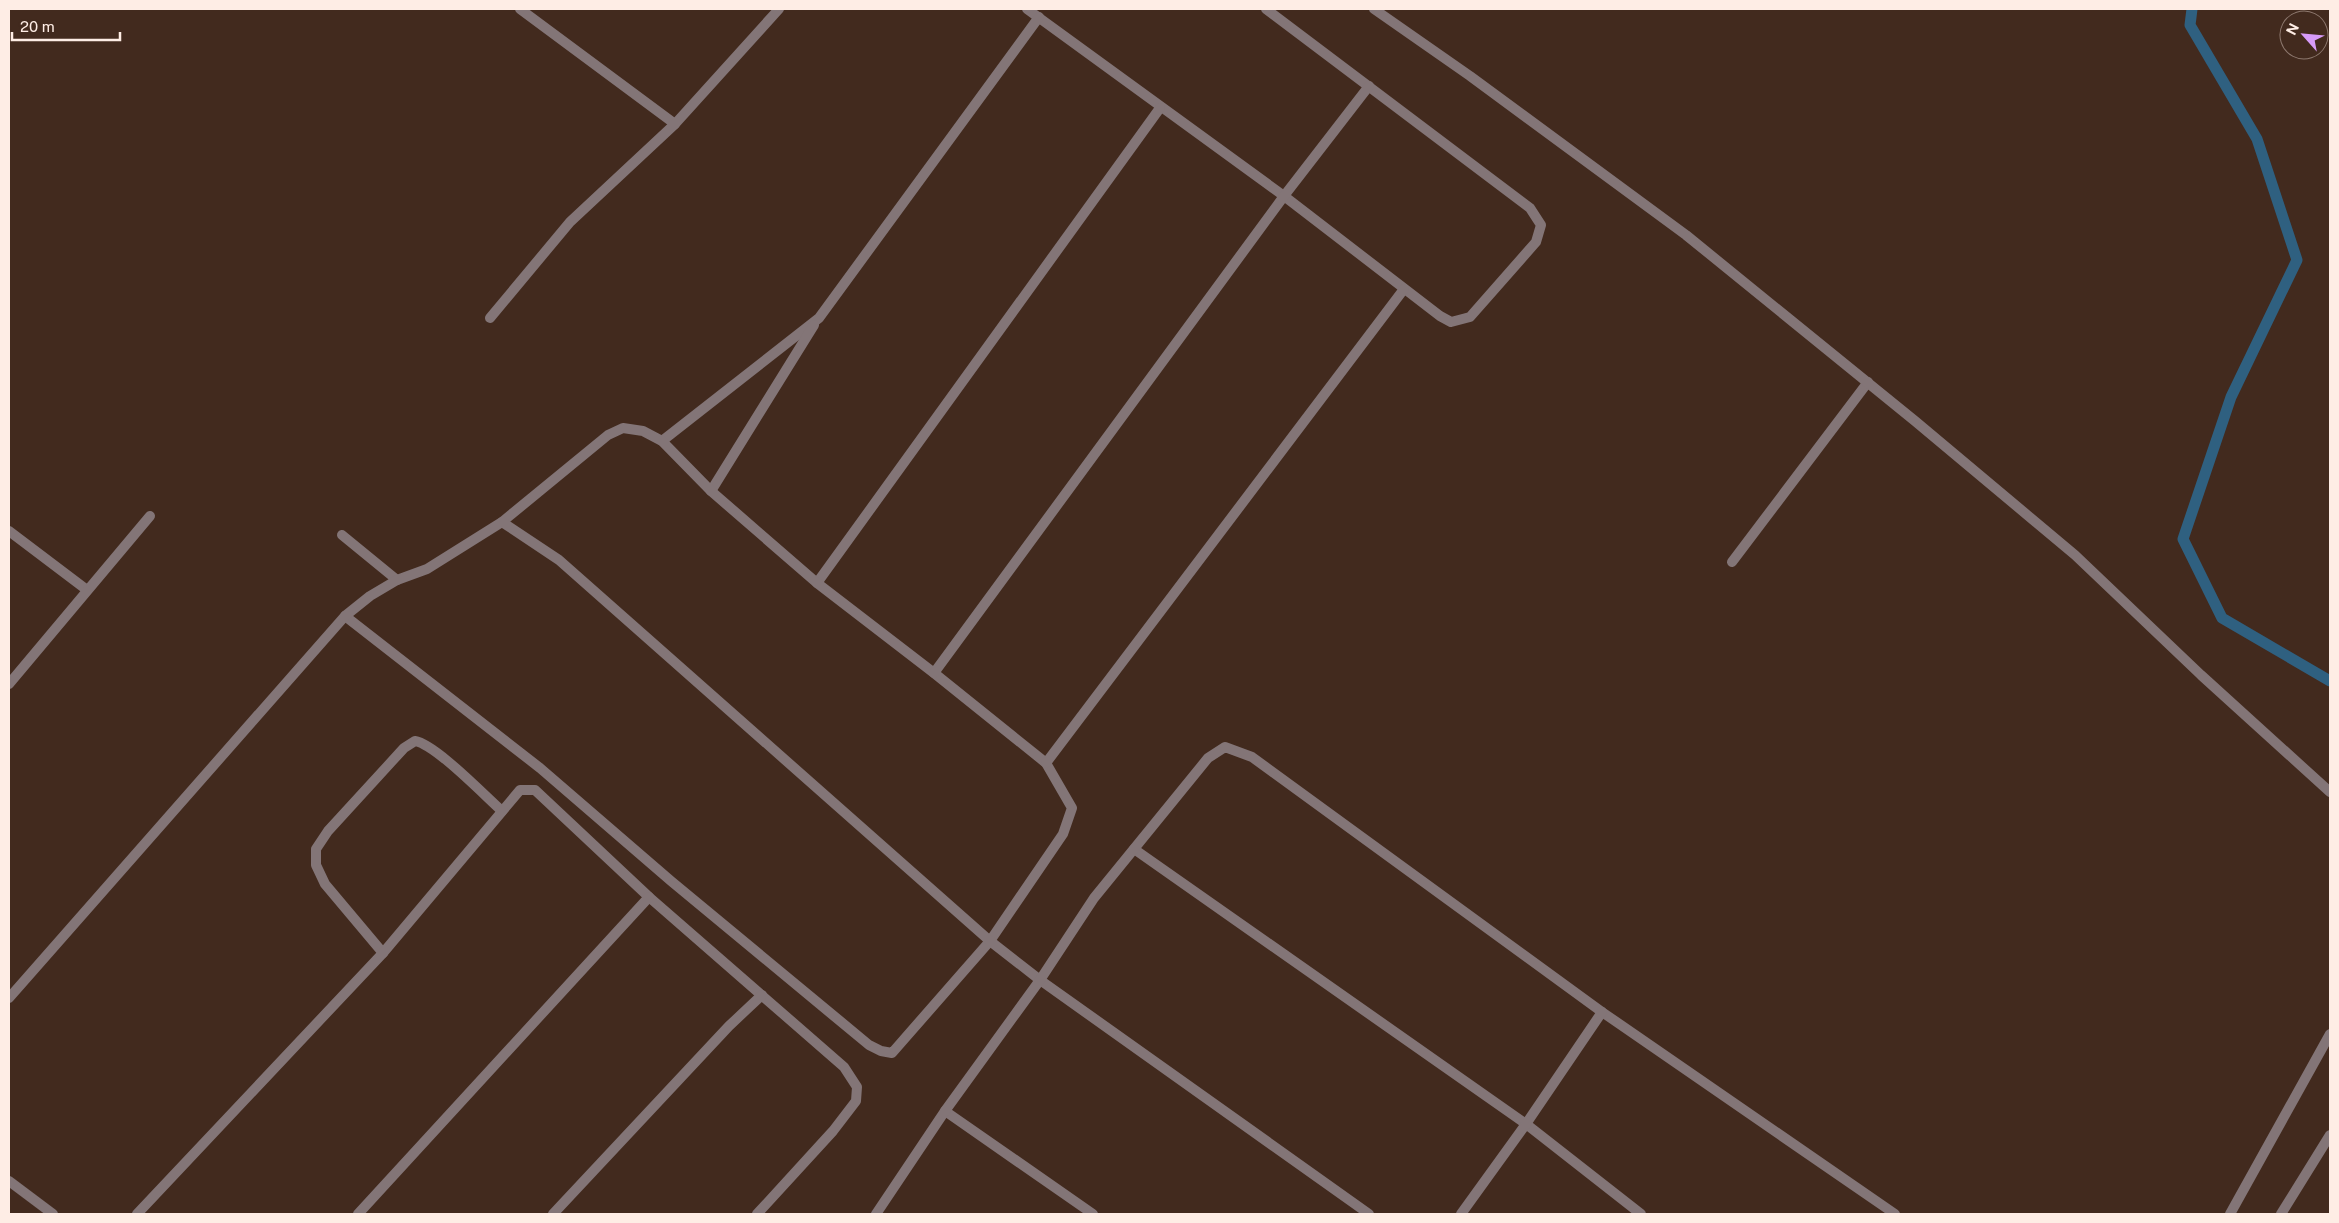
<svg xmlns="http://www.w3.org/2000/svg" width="2339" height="1223" font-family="'Public Sans',sans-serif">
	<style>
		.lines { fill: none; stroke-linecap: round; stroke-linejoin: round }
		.stream { stroke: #2f6080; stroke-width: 11 }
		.service { stroke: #837577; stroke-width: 10 }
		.minor { stroke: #837577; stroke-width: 10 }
	</style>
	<rect width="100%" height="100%" fill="#422a1e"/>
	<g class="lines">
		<polyline class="stream" points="2192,9 2190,25 2257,139 2297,260 2231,397 2183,539 2222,618 2330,681"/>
		<g class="service">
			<polyline points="342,535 397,580"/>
			<polyline points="1732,562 1868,382"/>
		</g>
		<g class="minor">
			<polyline points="520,9 675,124"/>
			<polyline points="1027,9 1284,196 1440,316 1451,322 1470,317 1536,242 1541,225 1530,208 1266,9"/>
			<polyline points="1374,9 1470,76 1686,235 1915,421 2075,555 2201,675 2330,792"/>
			<polyline points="490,318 570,222 675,124 779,9"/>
			<polyline points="662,441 819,318 1039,17"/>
			<polyline points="711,491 814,325"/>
			<polyline points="9,531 87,590"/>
			<polyline points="817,583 1160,108"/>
			<polyline points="345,616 540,768 671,881 869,1045 881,1051 892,1053 990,941 1063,834 1072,808 1046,763 934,673 817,583 711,491 662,441 643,431 623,428 608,435 502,522"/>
			<polyline points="934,673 1284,196 1369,86"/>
			<polyline points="9,684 150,516"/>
			<polyline points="1046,763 1404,289"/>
			<polyline points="1134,849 1526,1124 1641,1214"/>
			<path d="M383,953L325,884L316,865V849L328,831L404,748L415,741C435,744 485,796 502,811"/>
			<polyline points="9,998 345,616 370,596 397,580 427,569 502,522 559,560 990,941 1040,980 1369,1214"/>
			<polyline points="945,1111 1093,1214"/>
			<polyline points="9,1181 53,1214"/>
			<polyline points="137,1214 383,953 520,790 535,790 649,897 844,1067 857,1087 856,1101 833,1131 757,1214"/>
			<polyline points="358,1214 649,897"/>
			<polyline points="553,1214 729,1026 762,995"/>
			<polyline points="876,1214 945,1111 1040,980 1094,898 1208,758 1225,747 1252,757 1602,1012 1895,1214"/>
			<polyline points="1461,1214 1526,1124 1602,1012"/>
			<polyline points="2230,1214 2330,1034"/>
			<polyline points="2281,1214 2330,1135"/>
		</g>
	</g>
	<rect width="2339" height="1223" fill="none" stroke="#feede5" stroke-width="20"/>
	<g transform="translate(2304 35) rotate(297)"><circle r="24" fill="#422a1e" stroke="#8d786e"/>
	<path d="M0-4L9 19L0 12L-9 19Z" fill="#d79bf9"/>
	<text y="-8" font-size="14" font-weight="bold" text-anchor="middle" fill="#feede5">N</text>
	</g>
	<path d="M12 32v8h108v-8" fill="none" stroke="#feede5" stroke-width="2.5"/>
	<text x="20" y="32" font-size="15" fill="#feede5" stroke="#422a1e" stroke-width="4" paint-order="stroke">20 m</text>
</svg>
